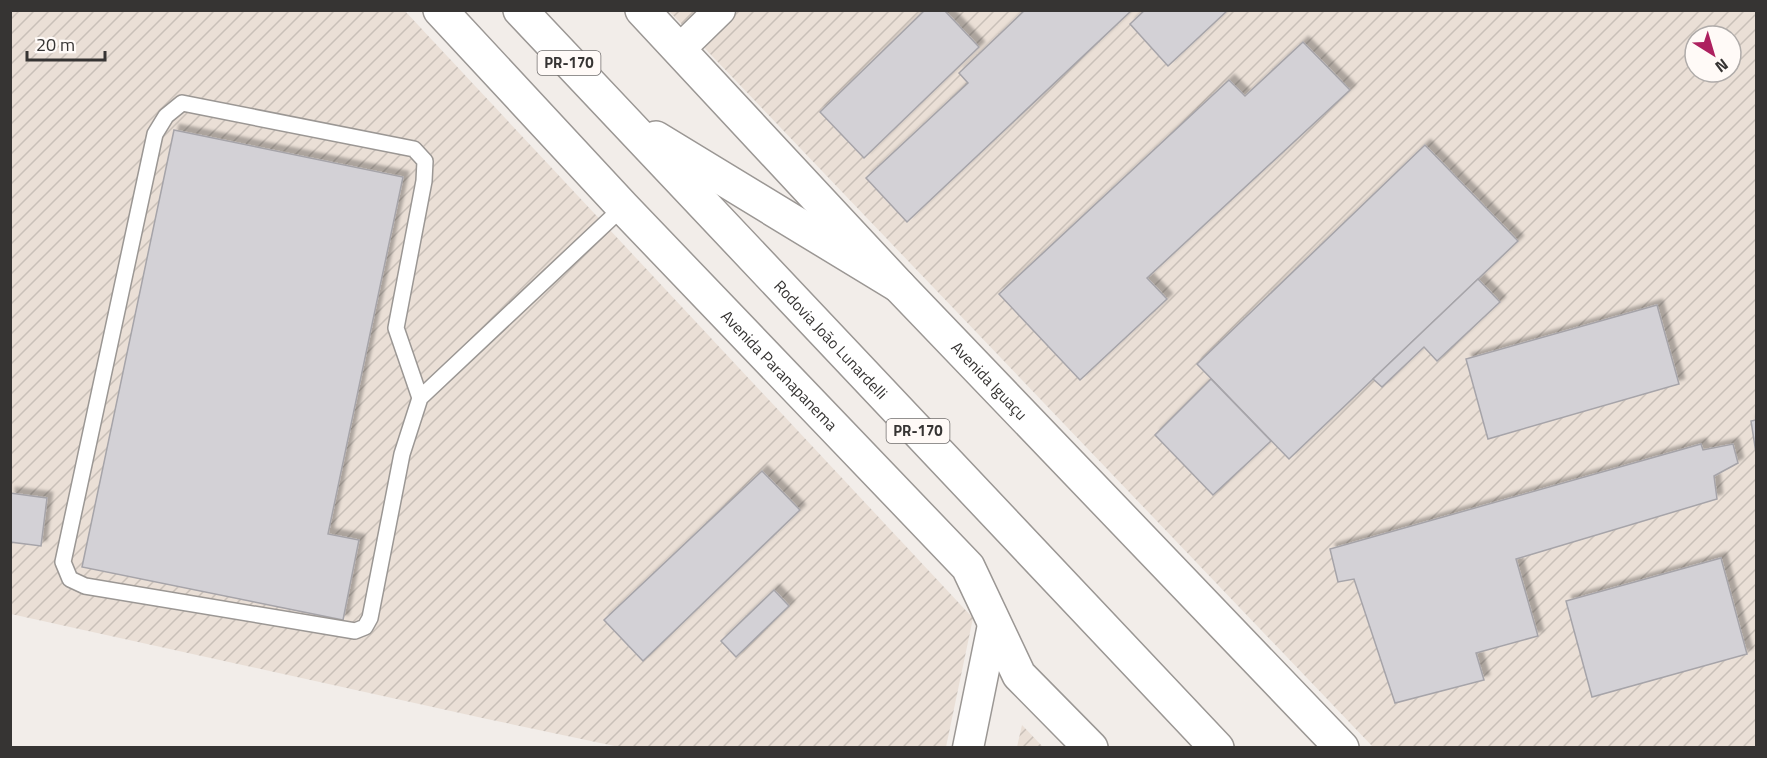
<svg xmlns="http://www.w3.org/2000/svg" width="1767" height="758" font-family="'Titillium Web',sans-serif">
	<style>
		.industrial { fill: url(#industrial-furrows); fill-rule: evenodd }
		.building { fill: #d3d1d6; stroke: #a6a4a9; stroke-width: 1.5; filter: url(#shadow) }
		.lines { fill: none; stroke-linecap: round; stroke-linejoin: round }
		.service-casing { stroke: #9b9794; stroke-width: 18 }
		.minor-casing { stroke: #9b9794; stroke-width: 33 }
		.tertiary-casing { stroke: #9b9794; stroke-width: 36 }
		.trunk-casing { stroke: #9b9794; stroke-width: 36 }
		.service { stroke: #fff; stroke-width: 15 }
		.minor { stroke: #fff; stroke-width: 30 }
		.tertiary { stroke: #fff; stroke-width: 33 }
		.trunk { stroke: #fff; stroke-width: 33 }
		.labels { text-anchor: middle; stroke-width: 5; stroke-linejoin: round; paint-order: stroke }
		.shield { fill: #fffaf7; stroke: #726f6e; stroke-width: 1.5 }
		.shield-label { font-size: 15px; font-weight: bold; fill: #363433 }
		.street-label { font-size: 16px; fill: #363433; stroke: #fffaf7 }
	</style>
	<defs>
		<pattern id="industrial-furrows" width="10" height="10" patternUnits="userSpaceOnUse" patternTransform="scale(1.5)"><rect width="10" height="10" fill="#eadfd6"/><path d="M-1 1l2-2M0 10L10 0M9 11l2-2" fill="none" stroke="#c9c0b8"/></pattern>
		<filter id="shadow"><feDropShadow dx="5.5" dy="-5.5" stdDeviation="1.5" flood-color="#0004"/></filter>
	</defs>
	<rect width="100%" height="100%" fill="#f2ede9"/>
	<g class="industrial">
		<polygon points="404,10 973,618 946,747 624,748 487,719 11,614 11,11"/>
		<path d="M669,11H1756V747H1373ZM1695,36H1731V72H1695Z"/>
		<polygon points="1022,725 1043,747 1017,747"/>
	</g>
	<g class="building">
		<polygon points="925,10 944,10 979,47 864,158 820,112"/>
		<polygon points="1025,10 1132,10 907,222 866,178 968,83 959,73"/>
		<polygon points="1145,10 1228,10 1168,66 1130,24"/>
		<polygon points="1303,42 1350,90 1147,278 1167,299 1080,380 999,294 1229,80 1245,96"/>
		<polygon points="174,130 403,177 328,534 359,540 343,620 82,567"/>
		<polygon points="1425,145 1518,241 1289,459 1197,364"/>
		<polygon points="1478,279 1500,302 1437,361 1424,347 1382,387 1373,379"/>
		<polygon points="1657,305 1679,384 1488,439 1466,359"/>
		<polygon points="1211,379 1271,441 1213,495 1155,435"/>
		<polygon points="1756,420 1756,453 1751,421"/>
		<polygon points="1701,444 1703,450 1733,444 1738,463 1714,476 1717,499 1516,559 1538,636 1476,653 1484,680 1395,703 1354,579 1338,582 1330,549"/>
		<polygon points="762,471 800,510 643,661 604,620"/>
		<polygon points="10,493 47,498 41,546 10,542"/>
		<polygon points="1721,558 1747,654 1592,697 1566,601"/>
		<polygon points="774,590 789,606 736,657 721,641"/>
	</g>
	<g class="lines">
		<g class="service-casing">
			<polyline id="service" points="420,398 396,328 424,181 425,161 414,149 182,103 166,116 155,134 63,562 70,579 85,586 355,631 365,627 370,618 402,454 420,398 623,207"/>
		</g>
		<g class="minor-casing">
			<g id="minor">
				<polyline points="680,49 720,10"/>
				<polyline points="968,748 994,620"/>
			</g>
		</g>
		<g class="tertiary-casing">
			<g id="tertiary">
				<path id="s1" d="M440,10L623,207L968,567L1019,675L1091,748"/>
				<path id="s2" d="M642,10L899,286L1342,748"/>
			</g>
		</g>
		<g class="trunk-casing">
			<g id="trunk">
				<path id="s3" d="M520,10L1217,748"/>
				<polyline points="656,138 899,286"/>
			</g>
		</g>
		<use href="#service" class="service"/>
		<use href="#minor" class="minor"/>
		<use href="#tertiary" class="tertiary"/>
		<use href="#trunk" class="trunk"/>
	</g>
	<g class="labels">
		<g class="shield">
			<rect x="537.5" y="51" width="63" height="24" rx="4.5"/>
			<rect x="886.5" y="419" width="63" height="24" rx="4.5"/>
		</g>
		<g class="shield-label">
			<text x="569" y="68">PR-170</text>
			<text x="918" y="436">PR-170</text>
		</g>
		<g class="street-label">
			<text dy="6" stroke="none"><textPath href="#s3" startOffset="453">Rodovia João Lunardelli</textPath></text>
			<text dy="6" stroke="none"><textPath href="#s1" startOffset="495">Avenida Paranapanema</textPath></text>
			<text dy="6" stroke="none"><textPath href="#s2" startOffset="508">Avenida Iguaçu</textPath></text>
		</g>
	</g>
	<rect width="1767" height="758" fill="none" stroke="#363433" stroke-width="24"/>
	<g transform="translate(1713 54) rotate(143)"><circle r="28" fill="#fffaf7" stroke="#afaba9" stroke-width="1.5"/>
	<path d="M0-4.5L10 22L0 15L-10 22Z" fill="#ad205f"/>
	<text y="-9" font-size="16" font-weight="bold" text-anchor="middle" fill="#363433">N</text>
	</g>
	<path d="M27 51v9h78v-9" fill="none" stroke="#363433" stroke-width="3"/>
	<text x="36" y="51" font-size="18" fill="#363433" stroke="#fffaf7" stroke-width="4.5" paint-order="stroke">20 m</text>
</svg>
